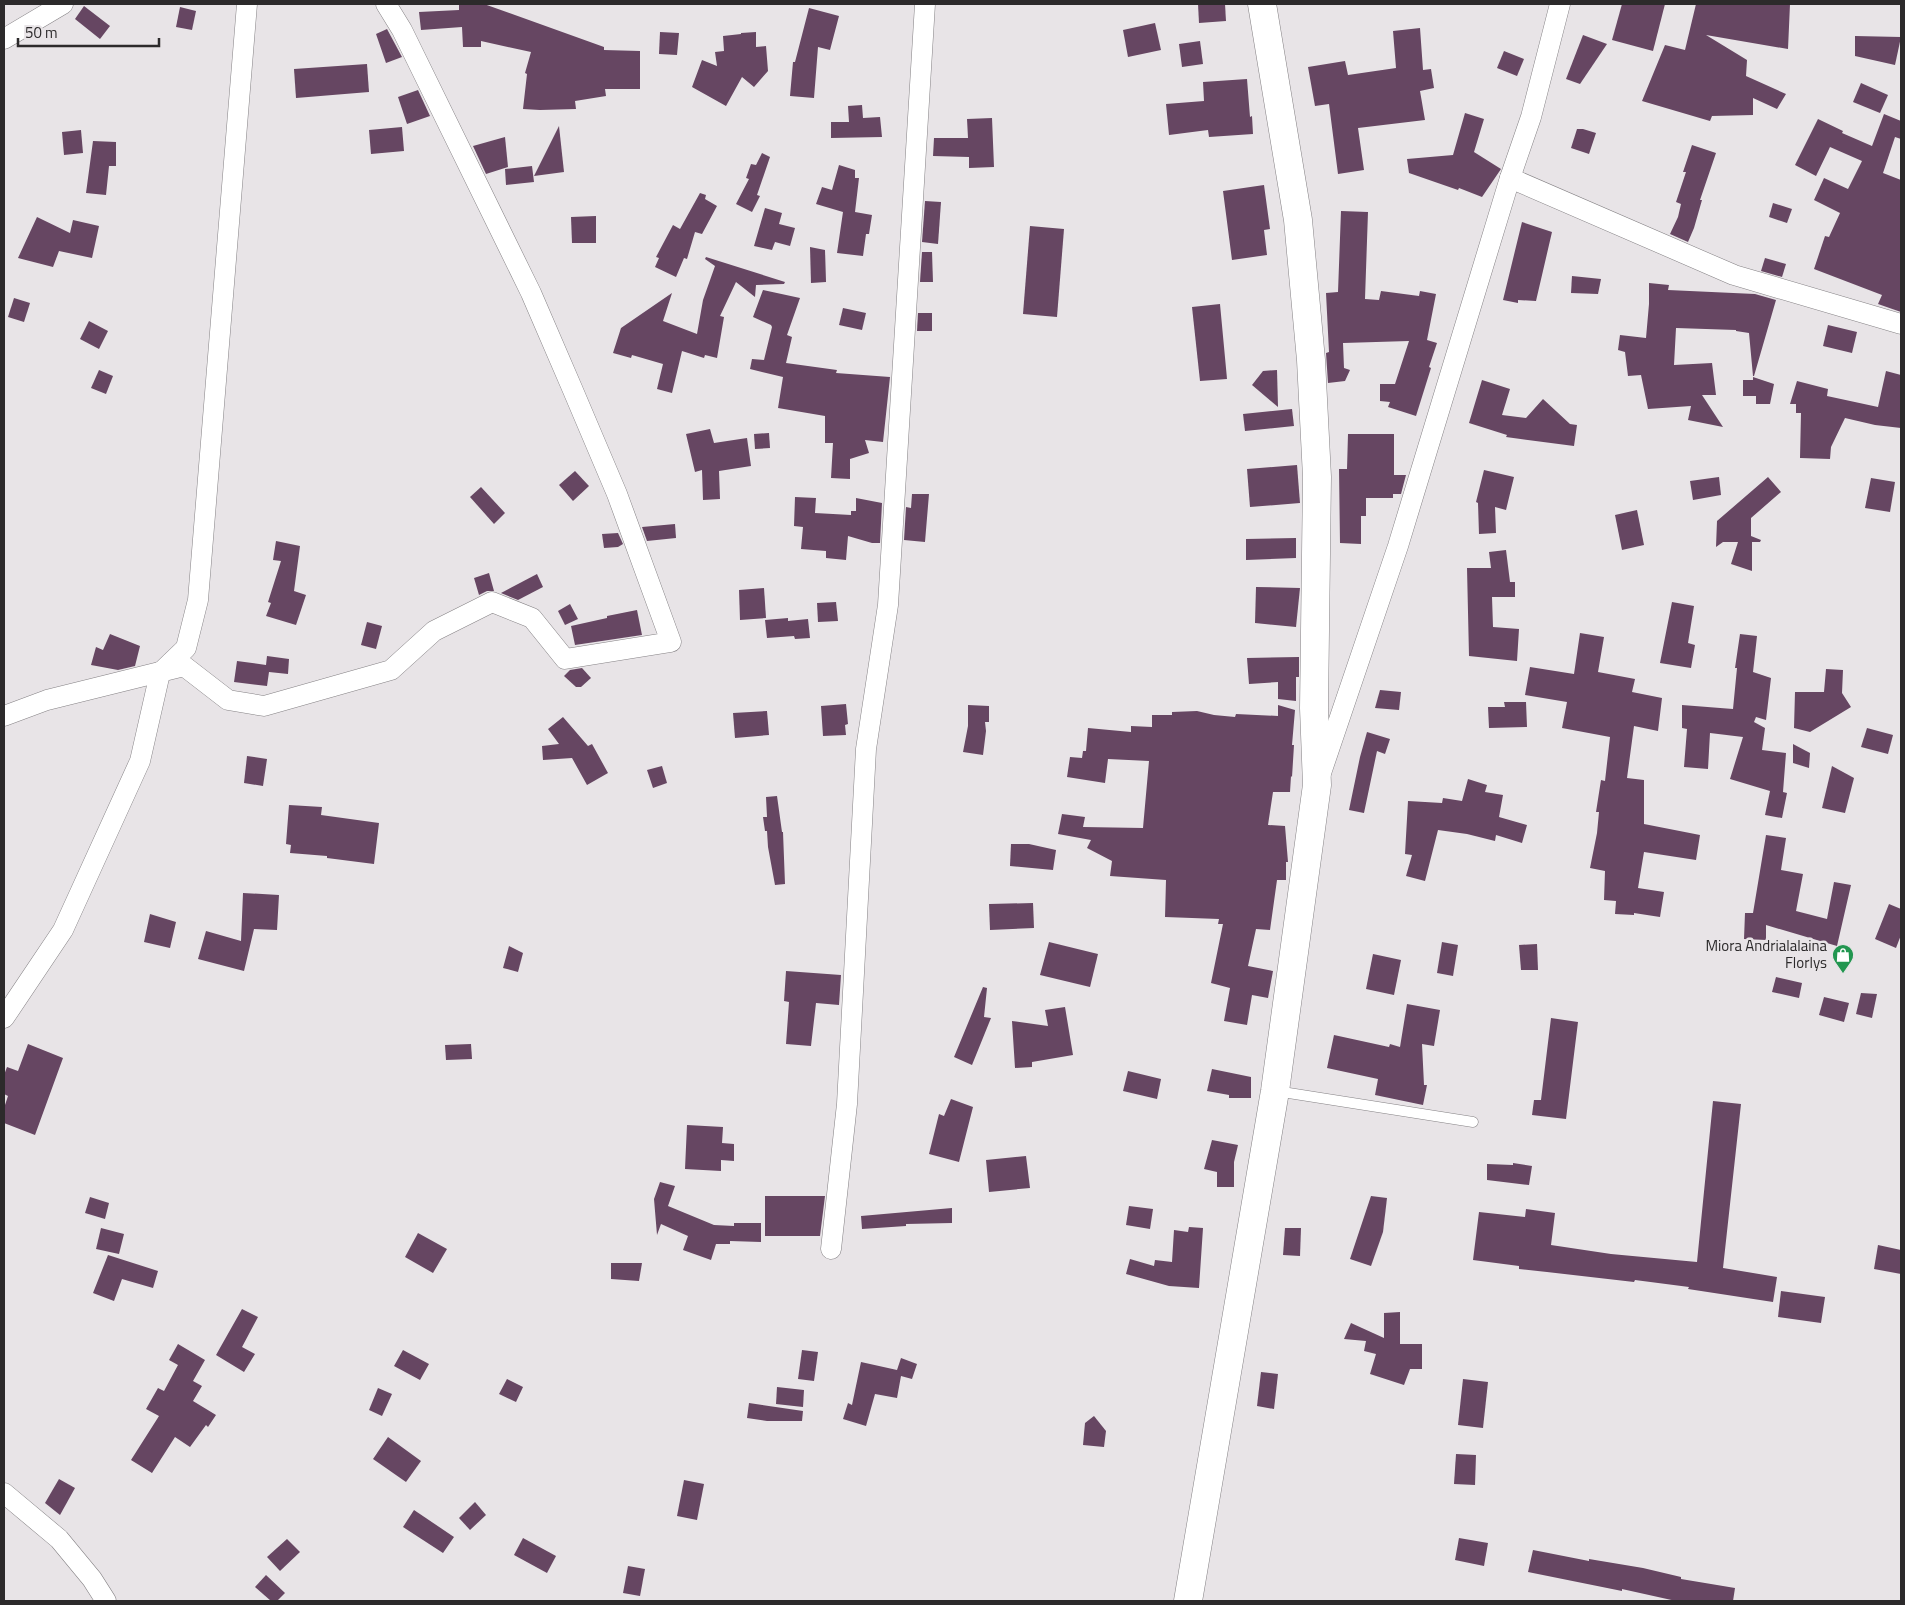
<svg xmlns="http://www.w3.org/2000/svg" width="1905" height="1605" font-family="'Titillium Web',sans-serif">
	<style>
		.building { fill: #664662 }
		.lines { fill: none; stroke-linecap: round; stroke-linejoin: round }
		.service-casing { stroke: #858285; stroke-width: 11 }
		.minor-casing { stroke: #858285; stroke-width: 21 }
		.secondary-casing { stroke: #858285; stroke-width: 29 }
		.service { stroke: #fff; stroke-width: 10 }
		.minor { stroke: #fff; stroke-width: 20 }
		.secondary { stroke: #fff; stroke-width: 28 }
		.labels { text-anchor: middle; stroke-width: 5; stroke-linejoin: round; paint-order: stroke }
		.poi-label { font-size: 15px; fill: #2c2a2b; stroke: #e8e4e7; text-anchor: end }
	</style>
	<rect width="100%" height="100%" fill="#e8e4e7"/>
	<g class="building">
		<polygon points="459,4 484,4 604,47 604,50 640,51 640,89 605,89 606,96 575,101 576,109 540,110 523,109 527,74 525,73 531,52 481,41 481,47 463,47 462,27 421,30 419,12 459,10"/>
		<polygon points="1198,4 1225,4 1226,21 1199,23"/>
		<polygon points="1622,4 1665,4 1653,51 1612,40"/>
		<polygon points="1696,4 1790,4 1788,49 1706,35 1747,60 1746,76 1786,94 1777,109 1753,98 1753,115 1712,116 1710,121 1642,101 1665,45 1685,50"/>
		<polygon points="84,6 110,26 100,39 75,19"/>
		<polygon points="180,7 196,11 192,30 176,27"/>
		<polygon points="809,8 839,16 830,50 818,47 814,98 790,96 793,62 795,62"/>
		<polygon points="1155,23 1161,50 1128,57 1123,30"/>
		<polygon points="1420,28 1423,70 1431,69 1434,88 1420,91 1425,120 1358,128 1364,170 1338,174 1329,104 1315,106 1308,67 1345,61 1348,75 1396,68 1393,31"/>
		<polygon points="387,29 402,57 386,63 376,34"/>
		<polygon points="660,32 679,33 677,55 659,54"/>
		<polygon points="756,32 756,47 766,46 768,71 754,87 742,77 726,106 692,87 702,60 717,66 715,52 724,51 723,36 741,34 741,33"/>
		<polygon points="1583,35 1607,44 1580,84 1566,79"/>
		<polygon points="1855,36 1901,37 1895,65 1855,56"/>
		<polygon points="1200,41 1203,64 1182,67 1179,44"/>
		<polygon points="1504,51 1524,59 1517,76 1497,68"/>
		<polygon points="367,64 369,92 296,98 294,69"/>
		<polygon points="1247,79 1250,117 1252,116 1253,134 1209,137 1208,130 1169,135 1166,104 1204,101 1203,82"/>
		<polygon points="1861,83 1888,95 1880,113 1853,102"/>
		<polygon points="418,90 430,116 407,124 398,97"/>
		<polygon points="862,105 863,118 880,117 882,137 831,138 831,122 849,122 848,106"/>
		<polygon points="1465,113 1484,119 1474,152 1501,169 1482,197 1459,188 1458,190 1409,173 1407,159 1453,155"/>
		<polygon points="1884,114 1901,121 1901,139 1895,137 1883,173 1901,180 1901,312 1878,304 1882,295 1814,269 1825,236 1829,237 1840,213 1814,200 1824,178 1848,189 1862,161 1830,147 1816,176 1795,165 1818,119 1843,131 1842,133 1872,146"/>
		<polygon points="992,118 994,167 969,168 969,157 933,156 934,138 968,138 967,119"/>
		<polygon points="559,126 564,172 534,176"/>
		<polygon points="402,127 404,151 371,154 369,130"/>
		<polygon points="1577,129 1583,129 1596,133 1589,154 1571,148"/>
		<polygon points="81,130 83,153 64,155 62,132"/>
		<polygon points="505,137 508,167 486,174 473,146"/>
		<polygon points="93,141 116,142 116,166 109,166 106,195 86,193"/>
		<polygon points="1692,145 1716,153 1700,200 1702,200 1694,228 1688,242 1670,234 1678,217 1681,204 1676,202 1686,172 1683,172"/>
		<polygon points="762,153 770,157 757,195 760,196 752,212 736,204 749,179 746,178 751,164 756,165"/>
		<polygon points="839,165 855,170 855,178 859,178 855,212 872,215 869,234 866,234 863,256 837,253 843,212 816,204 822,187 832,190"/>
		<polygon points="532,166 534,182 506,185 505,169"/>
		<polygon points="1264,185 1270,229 1264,230 1267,255 1232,260 1223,191"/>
		<polygon points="700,193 706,195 705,199 717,206 702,234 695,232 687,259 684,258 676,277 655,267 659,258 656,257 673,225 680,229"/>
		<polygon points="925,201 941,202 938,244 922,242"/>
		<polygon points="1773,203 1792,209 1787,223 1769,217"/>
		<polygon points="765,208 782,213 779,224 795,228 790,246 775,242 772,250 754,246"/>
		<polygon points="1341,211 1368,212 1365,299 1379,300 1381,291 1419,296 1420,291 1436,294 1427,340 1437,343 1429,367 1431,368 1416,416 1388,407 1390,402 1380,401 1380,384 1395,384 1409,341 1343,343 1344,368 1350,370 1345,381 1328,383 1326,353 1329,352 1326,293 1338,292"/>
		<polygon points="596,216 596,243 572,243 571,217"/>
		<polygon points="37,217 70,233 73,220 99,226 92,258 59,251 53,267 18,258"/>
		<polygon points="1522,222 1552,232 1536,301 1518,300 1518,303 1503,300"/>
		<polygon points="1030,226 1064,229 1057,317 1023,314"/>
		<polygon points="810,247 825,250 826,282 811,283"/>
		<polygon points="922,252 932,252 933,282 920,282"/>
		<polygon points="706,257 785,282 784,284 756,285 755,297 736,282 720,316 724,317 717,358 705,355 704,358 682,351 672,393 657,389 663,364 632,355 631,358 613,353 621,328 672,293 663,321 697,334 703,300 715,266 705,259"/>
		<polygon points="1765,258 1786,264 1782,277 1761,271"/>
		<polygon points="1572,276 1601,279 1598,294 1571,293"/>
		<polygon points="1649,283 1669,285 1668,290 1755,294 1776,300 1754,376 1753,376 1749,333 1736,331 1736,330 1676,328 1674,365 1712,363 1716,395 1702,395 1723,427 1688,420 1691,406 1648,409 1641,375 1628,376 1625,352 1618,350 1620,335 1646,338 1649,304"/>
		<polygon points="763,290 800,298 787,335 792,337 786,363 837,370 836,373 890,377 883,442 865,440 869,453 850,459 850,479 831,478 833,443 825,443 825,416 778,408 783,377 750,369 752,359 764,360 772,327 771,325 753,317"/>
		<polygon points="14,298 30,303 24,322 8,317"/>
		<polygon points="1220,304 1227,379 1200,381 1192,307"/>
		<polygon points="843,308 866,313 862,330 839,325"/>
		<polygon points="918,313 932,313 932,331 917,331"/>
		<polygon points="89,321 108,331 99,349 80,339"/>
		<polygon points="1828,325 1857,332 1852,353 1823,346"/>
		<polygon points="99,370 113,376 106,394 91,388"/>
		<polygon points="1277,370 1278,407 1252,385 1263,371"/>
		<polygon points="1886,371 1901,375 1901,428 1875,425 1845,418 1831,447 1830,459 1800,458 1801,413 1796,413 1796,404 1790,404 1797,381 1828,389 1827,396 1878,407"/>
		<polygon points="1753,377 1774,384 1770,404 1756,404 1756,396 1743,396 1743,380 1753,380"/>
		<polygon points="1482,380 1510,389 1502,415 1526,418 1543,399 1570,424 1577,425 1574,446 1506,437 1507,435 1469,423"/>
		<polygon points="1292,409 1294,426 1245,431 1243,414"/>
		<polygon points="710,429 714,443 747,438 751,466 719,471 720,499 703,500 702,470 695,472 686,434"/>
		<polygon points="769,433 770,448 755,449 754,434"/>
		<polygon points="1348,434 1394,434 1394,475 1406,475 1401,494 1393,494 1393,498 1366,498 1366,516 1361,516 1361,544 1340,543 1339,469 1347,469"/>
		<polygon points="1297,465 1300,503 1250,507 1247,469"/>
		<polygon points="1484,470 1514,477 1506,510 1495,507 1496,533 1479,534 1478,503 1476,502"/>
		<polygon points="575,471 589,486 573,501 559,485"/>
		<polygon points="1719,477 1721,495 1693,500 1690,481"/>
		<polygon points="1768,477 1781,492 1751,518 1751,536 1761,540 1760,542 1752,542 1752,571 1731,564 1738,542 1723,542 1716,547 1717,521"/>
		<polygon points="1871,478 1895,482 1890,512 1865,508"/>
		<polygon points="481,487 505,513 494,524 470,497"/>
		<polygon points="912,494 929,494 925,542 904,540 906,507 911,508"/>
		<polygon points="795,497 816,498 815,513 851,515 851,511 856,511 856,498 882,503 880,543 872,543 848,536 846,560 826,558 826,551 801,549 803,527 794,526"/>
		<polygon points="1637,510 1644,545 1622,550 1615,515"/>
		<polygon points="675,524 676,538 647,541 642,527"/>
		<polygon points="618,533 623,544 618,547 604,548 602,534"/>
		<polygon points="1296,538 1296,558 1246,560 1246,539"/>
		<polygon points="276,541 300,546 294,591 306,595 296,625 266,616 271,603 268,602 281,561 273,560"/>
		<polygon points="1506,550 1510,582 1515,582 1515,597 1492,597 1493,627 1519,629 1517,661 1469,656 1467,568 1491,568 1489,552"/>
		<polygon points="489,573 494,591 487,591 479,595 474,578"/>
		<polygon points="537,574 543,587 518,600 501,593"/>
		<polygon points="1256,587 1300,588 1296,627 1255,623"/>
		<polygon points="764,588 766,618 740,620 739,590"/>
		<polygon points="836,602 838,621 818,622 817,603"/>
		<polygon points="1672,602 1694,606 1688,643 1695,645 1691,668 1660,663"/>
		<polygon points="570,604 578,619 565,625 558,611"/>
		<polygon points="637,610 642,635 575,645 571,626 607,618 607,616"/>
		<polygon points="788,618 788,621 808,619 810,638 795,639 794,636 767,638 765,620"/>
		<polygon points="367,622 382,626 376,649 361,645"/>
		<polygon points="1580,633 1604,637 1598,672 1635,679 1632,692 1662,698 1658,731 1634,726 1627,778 1644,780 1644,824 1700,835 1696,860 1644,852 1638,888 1664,892 1660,917 1634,913 1634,915 1615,914 1616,901 1604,900 1605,871 1590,868 1597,833 1599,812 1596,812 1601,780 1605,781 1610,737 1562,728 1567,702 1525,695 1530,667 1574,674"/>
		<polygon points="110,634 140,646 135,666 118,670 91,665 96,647 103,650"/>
		<polygon points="1740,634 1757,636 1753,672 1771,678 1766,720 1756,717 1754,722 1765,728 1762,750 1786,753 1783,792 1787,793 1782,818 1765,815 1770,791 1730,779 1743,737 1710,733 1708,769 1684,767 1687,729 1682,728 1682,705 1733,709 1737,668 1735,668"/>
		<polygon points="267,656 289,659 288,674 269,672 267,686 234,682 237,661 266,665"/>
		<polygon points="1299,657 1299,677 1296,677 1296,701 1278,699 1278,682 1249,684 1247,658"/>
		<polygon points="582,668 591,678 581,687 576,687 564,676 570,670"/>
		<polygon points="1826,669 1843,670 1842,693 1851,707 1810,732 1794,728 1795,692 1824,692"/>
		<polygon points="1380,690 1401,692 1399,710 1375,708"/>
		<polygon points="1504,702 1526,702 1527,727 1489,728 1488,707 1505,707"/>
		<polygon points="846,704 848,724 845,725 846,735 823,736 821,706"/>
		<polygon points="968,705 989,706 989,722 985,722 986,731 983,755 963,752 968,726"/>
		<polygon points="1278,705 1295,710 1292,745 1294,745 1292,777 1291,776 1290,792 1273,792 1268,825 1285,826 1288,862 1286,862 1286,880 1277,880 1270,930 1256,929 1248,966 1273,971 1268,998 1252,995 1247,1025 1224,1021 1230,988 1211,983 1223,924 1218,924 1219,919 1165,917 1166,880 1110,876 1112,861 1087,848 1091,840 1058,834 1062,814 1085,817 1083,827 1143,828 1149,761 1108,759 1105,783 1067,777 1070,757 1082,758 1083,751 1086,751 1088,728 1131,732 1131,726 1152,727 1152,715 1172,715 1172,712 1197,711 1214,715 1235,717 1236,714 1278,716"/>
		<polygon points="767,711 769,735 735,738 733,713"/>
		<polygon points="563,717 588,746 592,744 608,773 587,785 572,758 543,760 542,746 559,744 548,729"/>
		<polygon points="1867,728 1893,735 1888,754 1861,747"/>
		<polygon points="1367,732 1390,739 1385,754 1377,751 1364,813 1349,810 1360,757"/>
		<polygon points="1793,744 1810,753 1809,768 1793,763"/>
		<polygon points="247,756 267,759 263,786 244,783"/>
		<polygon points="662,766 667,783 653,788 647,770"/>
		<polygon points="1832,766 1854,778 1845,813 1822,808"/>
		<polygon points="1468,779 1487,785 1485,792 1503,795 1499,817 1527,825 1522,843 1496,835 1495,841 1467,834 1438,830 1425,881 1406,876 1412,855 1405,854 1408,801 1442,803 1443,798 1462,801"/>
		<polygon points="777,796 782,832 783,832 785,884 775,885 768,847 767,831 765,831 763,817 767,817 766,797"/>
		<polygon points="289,805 322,807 321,815 379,823 374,864 327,858 327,856 290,853 291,845 286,844"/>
		<polygon points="1766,835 1786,838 1781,870 1803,874 1796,911 1827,919 1834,882 1851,885 1837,946 1766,925 1766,940 1744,939 1745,913 1753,913"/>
		<polygon points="1011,844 1029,844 1056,850 1053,870 1010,866"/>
		<polygon points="243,893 279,895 277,930 254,929 244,971 198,959 206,931 241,941"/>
		<polygon points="1033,903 1034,928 990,930 989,904"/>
		<polygon points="1889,904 1901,909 1901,935 1896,948 1875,939"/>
		<polygon points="150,914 176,922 170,948 144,942"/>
		<polygon points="1049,942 1098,954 1090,987 1040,975"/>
		<polygon points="1442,942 1458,945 1453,976 1437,973"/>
		<polygon points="1537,944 1538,970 1521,970 1519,945"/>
		<polygon points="509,946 523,953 518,972 503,968"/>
		<polygon points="1373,954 1401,960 1394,995 1366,989"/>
		<polygon points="786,971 841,975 839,1005 816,1003 811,1046 786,1044 789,1002 784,1001"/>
		<polygon points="1776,977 1802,983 1799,998 1772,992"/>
		<polygon points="983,987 987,988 984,1017 991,1018 972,1065 954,1057"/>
		<polygon points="1861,993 1877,994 1872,1018 1856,1014"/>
		<polygon points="1824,997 1849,1003 1844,1022 1819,1015"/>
		<polygon points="1407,1004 1440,1010 1434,1046 1422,1044 1424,1085 1427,1085 1423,1105 1375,1095 1378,1079 1327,1068 1334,1035 1389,1047 1390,1044 1400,1047"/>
		<polygon points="1065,1007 1073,1055 1032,1062 1032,1067 1015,1068 1012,1021 1048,1026 1045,1010"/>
		<polygon points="1551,1018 1578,1022 1566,1119 1532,1115 1534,1100 1541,1100"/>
		<polygon points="28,1044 63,1058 35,1135 4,1123 4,1108 8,1096 4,1094 4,1075 7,1067 18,1071"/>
		<polygon points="471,1044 472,1059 446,1060 445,1045"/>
		<polygon points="1212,1069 1251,1077 1251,1098 1229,1098 1229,1095 1207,1091"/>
		<polygon points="1128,1071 1161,1079 1157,1099 1123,1091"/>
		<polygon points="951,1099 973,1107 959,1162 929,1154 939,1114 944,1116"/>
		<polygon points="1713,1101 1741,1104 1723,1268 1777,1277 1773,1302 1688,1289 1689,1287 1635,1280 1634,1282 1547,1272 1519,1269 1519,1266 1473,1260 1479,1212 1525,1217 1526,1209 1555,1213 1551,1245 1611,1254 1697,1262"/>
		<polygon points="687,1125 723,1127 722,1143 734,1144 734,1161 721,1160 721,1171 685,1169"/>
		<polygon points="1212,1140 1238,1145 1234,1162 1234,1187 1217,1187 1217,1172 1204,1169"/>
		<polygon points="1026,1156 1030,1188 989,1192 986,1160"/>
		<polygon points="1513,1163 1532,1166 1529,1185 1487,1180 1487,1164 1513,1165"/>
		<polygon points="660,1182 675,1186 668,1206 714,1225 734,1226 734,1223 761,1223 761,1242 730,1241 730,1244 716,1244 711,1260 683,1250 688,1236 661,1224 657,1235 654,1199"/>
		<polygon points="765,1196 825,1196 820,1236 765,1236"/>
		<polygon points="1371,1196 1387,1198 1383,1232 1371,1266 1350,1259"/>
		<polygon points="90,1197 109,1203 105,1219 85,1213"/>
		<polygon points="1129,1206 1153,1209 1150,1229 1126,1225"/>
		<polygon points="952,1208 952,1223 906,1224 906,1226 862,1229 861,1216"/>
		<polygon points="1189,1227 1203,1228 1199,1288 1169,1286 1126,1274 1130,1259 1154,1266 1155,1260 1172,1262 1174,1230 1188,1232"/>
		<polygon points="101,1228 124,1234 119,1254 96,1249"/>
		<polygon points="1285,1228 1301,1228 1300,1256 1283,1255"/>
		<polygon points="418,1233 447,1249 433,1273 405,1257"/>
		<polygon points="1878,1245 1901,1250 1901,1274 1874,1269"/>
		<polygon points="108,1255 158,1271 153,1288 122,1279 114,1301 93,1293"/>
		<polygon points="611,1263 642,1263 639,1281 611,1279"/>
		<polygon points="1781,1291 1825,1297 1821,1323 1778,1317"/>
		<polygon points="242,1309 258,1317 242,1347 255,1354 244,1372 216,1355"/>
		<polygon points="1400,1312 1400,1344 1422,1344 1422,1369 1410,1369 1404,1385 1370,1374 1376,1354 1364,1351 1366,1341 1344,1339 1351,1323 1384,1338 1384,1313"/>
		<polygon points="178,1344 205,1360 193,1381 202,1386 193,1401 216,1415 208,1427 206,1425 190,1447 175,1437 152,1473 131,1460 159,1416 146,1409 158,1388 164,1391 178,1365 169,1360"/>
		<polygon points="403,1350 429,1364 420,1380 394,1366"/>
		<polygon points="802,1350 818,1352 814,1381 798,1379"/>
		<polygon points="901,1358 917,1364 912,1379 901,1376 897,1398 875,1394 866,1426 843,1419 848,1403 852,1405 861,1362 897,1370"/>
		<polygon points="1261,1372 1278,1374 1274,1409 1257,1406"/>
		<polygon points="507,1379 523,1387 516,1402 499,1394"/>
		<polygon points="1463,1379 1488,1382 1483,1428 1458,1425"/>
		<polygon points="777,1387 804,1390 803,1407 776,1404"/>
		<polygon points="378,1388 392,1394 382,1416 369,1410"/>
		<polygon points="749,1403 803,1411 802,1421 767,1421 747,1418"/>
		<polygon points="1094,1416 1106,1431 1104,1447 1083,1445 1085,1423"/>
		<polygon points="388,1437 421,1461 406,1482 373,1459"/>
		<polygon points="1456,1454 1476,1455 1475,1485 1454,1484"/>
		<polygon points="59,1479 75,1488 60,1515 45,1503"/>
		<polygon points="684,1480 704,1484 697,1520 677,1516"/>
		<polygon points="475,1502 486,1515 470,1530 459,1518"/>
		<polygon points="414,1510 454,1537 443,1553 403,1527"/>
		<polygon points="523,1538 556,1556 547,1573 514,1555"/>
		<polygon points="1459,1538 1488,1543 1484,1566 1455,1560"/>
		<polygon points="287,1539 300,1552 280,1571 267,1557"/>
		<polygon points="1533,1550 1589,1561 1589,1559 1643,1568 1681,1577 1681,1579 1735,1588 1733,1601 1676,1601 1622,1589 1622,1591 1528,1572"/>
		<polygon points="628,1566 645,1569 640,1596 623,1593"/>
		<polygon points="266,1575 285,1593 277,1601 271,1601 255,1587"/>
	</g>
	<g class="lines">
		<g class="service-casing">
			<polyline id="service" points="1276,1091 1473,1122"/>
		</g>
		<g class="minor-casing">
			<g id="minor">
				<polyline points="4,39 63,4"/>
				<polyline points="1510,178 1734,275 1901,324"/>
				<polyline points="4,716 47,700 184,666 228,700 264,706 391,670 434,631 492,602 532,618 565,659 671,642 617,494 572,388 531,293 402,30 386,4"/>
				<polyline points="1321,773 1398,546 1510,178 1531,117 1560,4"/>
				<polyline points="4,1018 63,930 140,761 160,673 186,648 198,600 247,4"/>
				<polyline points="831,1249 847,1104 866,749 888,605 925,4"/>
				<polyline points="4,1493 59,1539 92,1579 106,1601"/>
			</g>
		</g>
		<g class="secondary-casing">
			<polyline id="secondary" points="1188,1601 1275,1091 1317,785 1314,708 1317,477 1311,360 1298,220 1262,4"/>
		</g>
		<use href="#service" class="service"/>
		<use href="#minor" class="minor"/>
		<use href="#secondary" class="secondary"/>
	</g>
	<defs>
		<g id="shop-pin" transform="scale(1.125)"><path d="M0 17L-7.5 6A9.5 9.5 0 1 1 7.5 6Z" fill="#229650" stroke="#e8e4e7"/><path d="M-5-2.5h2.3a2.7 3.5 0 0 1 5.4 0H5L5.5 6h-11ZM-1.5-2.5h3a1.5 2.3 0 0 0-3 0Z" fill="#fff"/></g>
	</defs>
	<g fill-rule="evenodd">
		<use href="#shop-pin" x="1843" y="955"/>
	</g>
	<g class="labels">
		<g class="poi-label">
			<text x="1827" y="951">Miora Andrialalaina<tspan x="1827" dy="17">Florlys</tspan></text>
		</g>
	</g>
	<rect width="1905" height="1605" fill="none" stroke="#2c2a2b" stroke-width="10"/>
	<path d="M18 38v8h141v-8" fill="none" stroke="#2c2a2b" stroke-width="2.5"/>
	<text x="25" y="38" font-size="15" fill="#2c2a2b" stroke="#e8e4e7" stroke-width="4" paint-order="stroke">50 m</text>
</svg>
